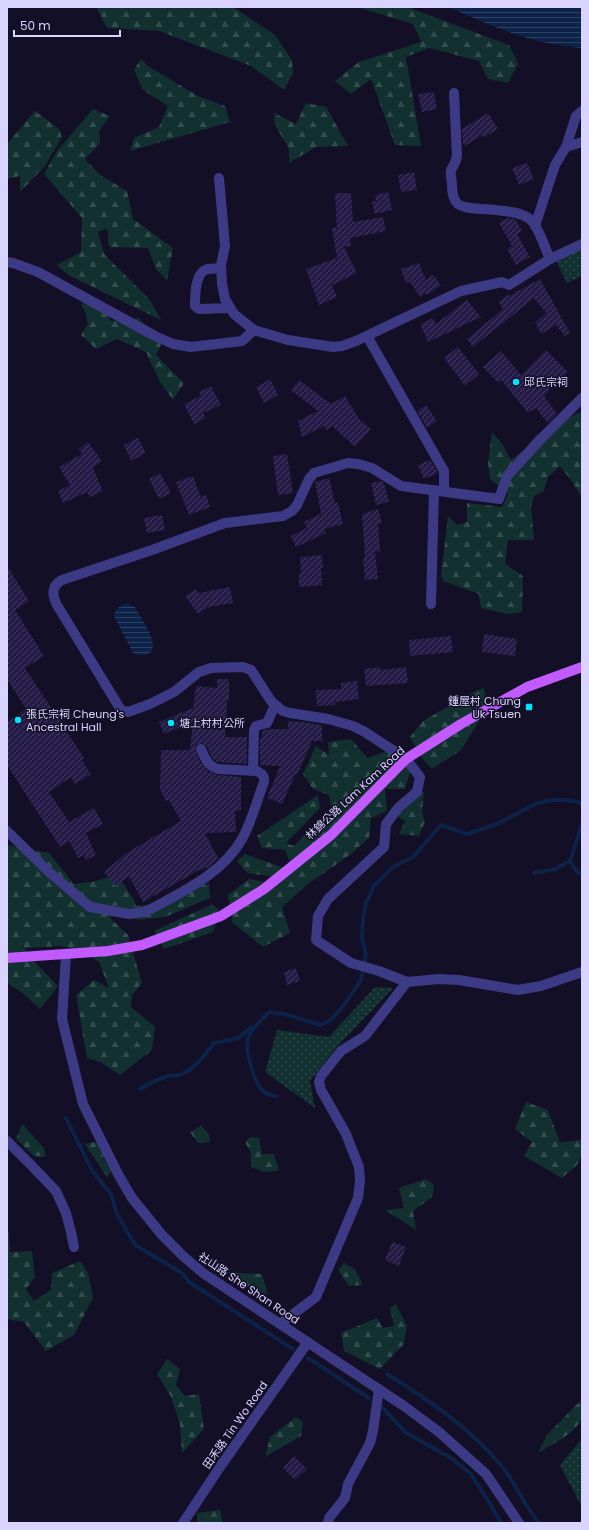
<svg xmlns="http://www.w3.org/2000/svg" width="589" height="1530" font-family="Poppins,'Noto Sans TC',sans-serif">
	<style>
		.grass { fill: url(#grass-dots) }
		.forest { fill: url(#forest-firs) }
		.water { fill: url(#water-rules) }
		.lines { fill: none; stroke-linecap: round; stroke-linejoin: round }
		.stream { stroke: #0c2248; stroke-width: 4 }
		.building { fill: url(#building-hatch) }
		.minor { stroke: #3d3a85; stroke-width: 10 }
		.major { stroke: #c25bff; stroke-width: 10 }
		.poi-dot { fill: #00e5ff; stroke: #130f26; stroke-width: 1.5 }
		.labels { text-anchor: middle; stroke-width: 3; stroke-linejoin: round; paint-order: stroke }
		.poi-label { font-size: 11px; fill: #d9d4ff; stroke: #130f26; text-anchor: start }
		.street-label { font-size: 11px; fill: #d9d4ff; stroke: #130f26 }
	</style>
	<defs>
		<pattern id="grass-dots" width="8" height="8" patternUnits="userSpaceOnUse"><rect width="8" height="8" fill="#12302f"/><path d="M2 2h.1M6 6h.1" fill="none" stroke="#344d4e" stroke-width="1.8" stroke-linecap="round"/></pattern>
		<pattern id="forest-firs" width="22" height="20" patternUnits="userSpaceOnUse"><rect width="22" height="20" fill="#12302f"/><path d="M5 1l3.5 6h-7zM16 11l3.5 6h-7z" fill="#344d4e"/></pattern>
		<pattern id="water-rules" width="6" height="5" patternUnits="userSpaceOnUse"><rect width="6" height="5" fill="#0c2248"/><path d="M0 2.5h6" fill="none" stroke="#2f4163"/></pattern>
		<pattern id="building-hatch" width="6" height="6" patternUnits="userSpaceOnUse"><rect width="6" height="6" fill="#241b47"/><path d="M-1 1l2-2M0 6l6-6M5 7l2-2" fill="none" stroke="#433b63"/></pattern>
	</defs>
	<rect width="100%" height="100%" fill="#130f26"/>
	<g class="grass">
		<polygon points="582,248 582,276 567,283 558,265 557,260"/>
		<polygon points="375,987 393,988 336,1048 310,1081 315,1108 265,1072 277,1030 329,1037"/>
		<polygon points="582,1439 582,1507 560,1465"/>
	</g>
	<g class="forest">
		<polygon points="96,7 233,7 275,35 292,60 293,73 284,90 251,66 159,31 107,28"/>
		<polygon points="357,7 407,7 509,45 518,64 508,83 488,79 479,61 429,48 406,57 421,146 395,145 371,79 351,94 335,81 359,62 421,42 413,24"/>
		<polygon points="141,59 148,66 198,96 225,106 230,122 130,151 134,138 159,127 168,106 143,90 134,70"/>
		<polygon points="306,103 326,107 348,146 316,147 289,163 289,149 275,125 274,113 296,124"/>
		<polygon points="93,109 110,116 99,131 100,143 85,159 100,175 127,191 133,219 173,248 167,281 156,269 148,248 109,247 107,228 98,232 104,254 150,300 161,320 68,275 57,265 81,252 82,218 44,174 57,151"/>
		<polygon points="35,111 59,129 62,137 45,166 20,192 20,176 7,179 7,144"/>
		<polygon points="93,297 102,302 111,321 139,318 161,345 156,355 184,383 173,400 160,382 146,352 117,339 96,349 81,335 88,324 85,312 81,304"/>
		<polygon points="580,412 582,417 582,497 573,483 560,466 548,477 544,491 534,496 531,507 534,540 508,540 505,564 523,576 522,612 508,614 481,608 479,594 443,581 441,575 448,516 457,525 467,522 467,503 502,507 508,494 490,479 488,463 492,432 502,444 511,460 524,450 536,435"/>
		<polygon points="484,688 486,702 481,718 461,750 432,769 421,757 410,737 423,721 475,691"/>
		<polygon points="351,739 367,758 385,752 400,745 413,761 405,789 385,789 387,811 371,818 369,838 351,854 308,884 282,907 290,933 263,947 232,922 228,895 249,879 265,882 271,876 247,873 237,861 245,854 282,867 291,874 289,860 285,850 262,848 257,836 318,795 320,808 286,843 294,846 331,808 329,795 313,789 303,774 316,746 329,755 328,742"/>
		<polygon points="412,789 424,792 422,812 425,822 419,836 399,834 405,821 390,811"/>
		<polygon points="7,845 49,853 74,884 96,881 117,874 134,900 136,906 152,905 209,883 210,898 165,917 138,920 115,905 110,918 128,935 142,983 132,995 131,1007 155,1027 152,1050 120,1075 100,1062 87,1058 76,995 94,980 109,988 99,962 82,951 61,946 25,948 27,954 58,986 40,1009 23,993 7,983"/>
		<polygon points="213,904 220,912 213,932 164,949 154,931"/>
		<path d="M526,1102L548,1110L560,1142L582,1140C582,1164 580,1163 562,1178L524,1156L532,1142L515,1129Z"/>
		<polygon points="22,1124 44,1148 46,1157 34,1156 16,1139"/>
		<polygon points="201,1126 209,1134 210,1142 198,1143 190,1132"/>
		<polygon points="251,1137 259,1138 262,1154 274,1154 279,1171 264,1172 251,1167 251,1153 245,1142"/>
		<polygon points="95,1142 103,1145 103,1157 111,1171 107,1177 85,1144"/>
		<polygon points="426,1179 434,1185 432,1197 413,1211 416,1230 385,1210 404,1208 399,1188"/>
		<polygon points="9,1231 10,1252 32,1251 35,1277 26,1289 34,1301 51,1290 52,1273 80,1261 88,1273 93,1298 74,1335 46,1351 24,1322 7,1319 7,1232"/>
		<polygon points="344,1263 355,1269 363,1285 349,1286 338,1270"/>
		<polygon points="226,1272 262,1274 268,1295 237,1281"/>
		<polygon points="396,1304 407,1326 404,1344 380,1369 344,1351 341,1333 377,1318 383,1328 394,1326 390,1308"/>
		<polygon points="167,1359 180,1369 176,1385 185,1396 199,1394 204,1429 182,1453 180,1425 171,1397 157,1374"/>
		<path d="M582,1399C582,1405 583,1412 582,1418C577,1432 550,1446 538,1453L547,1435Z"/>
		<polygon points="296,1417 303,1422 301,1436 265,1457 270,1437"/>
		<polygon points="220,1510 223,1523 197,1523 197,1513"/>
	</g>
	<g class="water">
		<path d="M448,7H582V48C531,44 494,27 448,7Z"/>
		<path d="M126,603L135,607C140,617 159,642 151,652C146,657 139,655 133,653L116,620L114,616L116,609Z"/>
	</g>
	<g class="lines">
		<g class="stream">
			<polyline points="582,824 570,861 577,872 582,875"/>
			<polyline points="534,873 555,869 570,861"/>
			<path d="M140,1089C149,1084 158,1079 168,1076C172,1075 177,1076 180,1075C196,1068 204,1056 214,1043L239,1038C242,1033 248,1032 252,1027"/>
			<path d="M276,1096C272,1095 267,1094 264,1092C254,1084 245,1051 248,1039C250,1029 263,1019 269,1012L284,1014L321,1025L331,1020L344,1005L361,980L366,955L362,937L363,919L366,903L374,886L393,867L413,857L441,825L467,834L497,824L537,803L553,800H565L579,802L582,805"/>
			<polyline points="66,1118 93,1172 111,1194 117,1214 135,1245 182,1273 189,1282 293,1349"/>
			<polyline points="308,1358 369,1398"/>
			<path d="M387,1374C430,1401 472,1429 504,1469C517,1486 525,1507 539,1523"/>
			<polyline points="383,1408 405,1432 451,1458 470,1473 489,1502 501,1523"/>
		</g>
	</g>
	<g class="building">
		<polygon points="434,92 437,109 422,112 418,94"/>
		<polygon points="488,113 498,129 484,137 482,135 465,146 463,143 462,129"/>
		<polygon points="527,163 534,179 519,185 512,168"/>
		<polygon points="414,172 417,190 401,192 398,175"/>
		<polygon points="388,192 392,210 375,214 372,202 376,201 375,195"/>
		<polygon points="335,193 351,193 353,222 383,217 386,231 350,238 351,246 344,247 357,273 332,285 337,297 319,305 306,269 337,258 332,228 335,227 337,230"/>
		<polygon points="508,218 516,220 522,231 517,234 530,257 516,265 507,249 512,246 499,223"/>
		<polygon points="419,263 426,280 433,275 441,285 427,295 426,293 420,297 410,282 406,283 401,269"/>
		<polygon points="540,279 570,333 565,336 556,325 541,334 535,323 546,313 534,298 473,347 467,339 503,309 499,302 508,294 509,296"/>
		<polygon points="467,300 481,317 428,342 420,324 433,318 436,324"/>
		<polygon points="458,347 479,374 465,386 444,358"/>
		<polygon points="546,350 568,372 544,396 557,414 548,423 536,408 528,413 501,380 498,383 483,367 501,351 521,375"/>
		<polygon points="270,379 278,395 264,403 256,387"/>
		<polygon points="299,380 331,404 345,396 359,419 371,429 355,447 332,426 327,430 324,426 302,437 298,421 318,411 291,390"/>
		<polygon points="211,386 221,405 203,413 206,418 194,424 184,404 201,396 199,392"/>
		<polygon points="426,405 437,421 427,428 417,411"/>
		<polygon points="138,438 146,453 131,461 124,445"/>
		<polygon points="88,442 102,461 93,468 103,491 90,497 87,492 63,503 58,491 70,485 59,467 82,454 79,449"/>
		<polygon points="287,454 293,493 278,495 273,456"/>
		<polygon points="430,460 438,473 424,479 418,465"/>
		<polygon points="160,473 171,493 159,499 149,479"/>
		<polygon points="193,476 201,497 206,495 210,507 189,515 176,482"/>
		<polygon points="329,478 335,503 338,503 343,524 324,529 326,533 296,547 291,536 307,528 304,522 321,514 315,482"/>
		<polygon points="381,481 384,483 389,502 376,505 371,483"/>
		<polygon points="378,509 382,523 378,524 380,551 375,552 378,579 365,580 363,558 365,557 362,514"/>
		<polygon points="162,515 165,530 147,533 144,518"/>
		<polygon points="322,555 323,568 321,568 322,585 299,587 299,574 301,574 300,557"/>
		<polygon points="7,566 29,601 15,610 44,656 25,668 84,758 82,760 91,774 75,784 71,777 49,792 69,822 94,808 103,824 86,833 96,855 86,860 84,855 78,858 69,841 60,847 7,765 7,722 26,709 7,679"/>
		<polygon points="230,587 233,603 209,607 198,614 185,596 196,589 199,593"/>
		<polygon points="484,634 517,639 515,656 482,652"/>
		<polygon points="451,636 453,652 410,656 409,640"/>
		<polygon points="380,667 381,670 406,667 408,683 366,686 364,669"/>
		<polygon points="217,679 229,679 229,701 227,701 225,737 247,737 247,764 217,762 212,758 207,746 202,743 196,745 195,749 200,762 208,771 217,775 241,777 241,810 235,811 236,832 205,833 218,858 210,866 200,871 199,870 143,902 129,876 116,887 104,872 125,854 181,821 169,800 166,801 160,789 161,750 190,750 193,722 164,734 159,722 193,708 196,686 217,688"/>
		<polygon points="357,681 359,699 335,702 335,705 317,706 316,690 341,689 341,683"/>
		<polygon points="288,721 302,722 322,725 322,741 312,741 297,775 295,775 282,804 267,798 280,766 260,765 260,738 262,738 262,731 269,729 288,729"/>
		<polygon points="296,968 300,981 287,985 284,972"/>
		<polygon points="392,1242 406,1247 399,1266 385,1260"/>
		<polygon points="294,1456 307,1469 295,1480 283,1468"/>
	</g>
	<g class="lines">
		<g class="minor">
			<path d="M454,93L457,156C456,163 454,164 451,170C450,174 452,181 452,185C452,191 453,199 457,203C464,213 514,205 531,220C539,228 545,248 550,259"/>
			<polyline points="566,147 582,142"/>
			<polyline points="219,178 225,246 221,265 222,284 225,299 234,314 254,330 288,340 333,347 342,346 356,341 461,291 502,282 509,285 550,259 582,244"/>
			<polyline points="535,226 555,165 566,147 576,116 582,111"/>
			<polyline points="7,262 13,263 38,272 155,336 173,344 191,347 242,341 254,330"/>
			<path d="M221,268C216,269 210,268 205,270C195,275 195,296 195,306L199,309L230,308"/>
			<polyline points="367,336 444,471 444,491"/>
			<path d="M582,398L540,440L507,476L499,499L401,486L372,468L358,464L348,463L314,473L309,479L297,505L292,511L283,516L225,523L152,550L62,580C51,586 52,595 57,605L121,710L128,712L150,704L174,692L199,672L211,668L243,667L251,670L271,701L283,711L290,713L328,719L353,726L365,732L406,759L420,777L417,792L399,807L386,824L384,847L328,899L318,916L316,940L351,963L379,971L407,982L439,979L459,980L518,990L541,986L582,972"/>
			<polyline points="431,604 434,490"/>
			<polyline points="253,771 254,730 256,726 267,723 275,705"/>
			<path d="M7,831L49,872L90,907L129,914L143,912L151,909C184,891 223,873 242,839C252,821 257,800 264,782C265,776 262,774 257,771L218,769C207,766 205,758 201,749"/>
			<polyline points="66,955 62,1019 83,1104 118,1174 132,1198 162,1235 183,1256 203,1273 404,1406 439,1432 486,1474 519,1523"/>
			<polyline points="7,1141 31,1165 56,1191 66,1213 71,1232 74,1247"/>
			<polyline points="280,1324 316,1297 358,1198 360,1181 359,1167 346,1134 321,1090 319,1082 321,1076 341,1051 365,1036 407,982"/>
			<polyline points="183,1523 222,1464 308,1342"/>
			<polyline points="328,1523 329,1518 345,1498 348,1484 370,1443 373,1431 379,1389"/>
		</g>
		<polyline class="major" points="7,958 108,951 142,945 221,916 264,889 331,835 406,759 461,724 527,687 582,667"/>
	</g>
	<g class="poi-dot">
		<circle cx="516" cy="382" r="4"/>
		<rect x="525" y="703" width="8" height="8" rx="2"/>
		<circle cx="18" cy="720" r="4"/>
		<circle cx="171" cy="723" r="4"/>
	</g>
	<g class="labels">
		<g class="poi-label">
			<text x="524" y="386">邱氏宗祠</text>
			<text x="521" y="705" text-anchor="end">鍾屋村 Chung<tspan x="521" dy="13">Uk Tsuen</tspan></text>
			<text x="26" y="718">張氏宗祠 Cheung's<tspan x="26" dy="13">Ancestral Hall</tspan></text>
			<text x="179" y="727">塘上村村公所</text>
		</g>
		<g class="street-label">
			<text transform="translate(355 793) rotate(-43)" y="4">林錦公路 Lam Kam Road</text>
			<text transform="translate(249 1288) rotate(34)" y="4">社山路 She Shan Road</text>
			<text transform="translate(235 1425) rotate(-55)" y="4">田禾路 Tin Wo Road</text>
		</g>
	</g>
	<rect width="589" height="1530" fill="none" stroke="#d9d4ff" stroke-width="16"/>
	<path d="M14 30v6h106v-6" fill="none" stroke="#d9d4ff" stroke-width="2"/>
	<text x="20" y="30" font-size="12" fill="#d9d4ff" stroke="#130f26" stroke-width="3" paint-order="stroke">50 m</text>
</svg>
